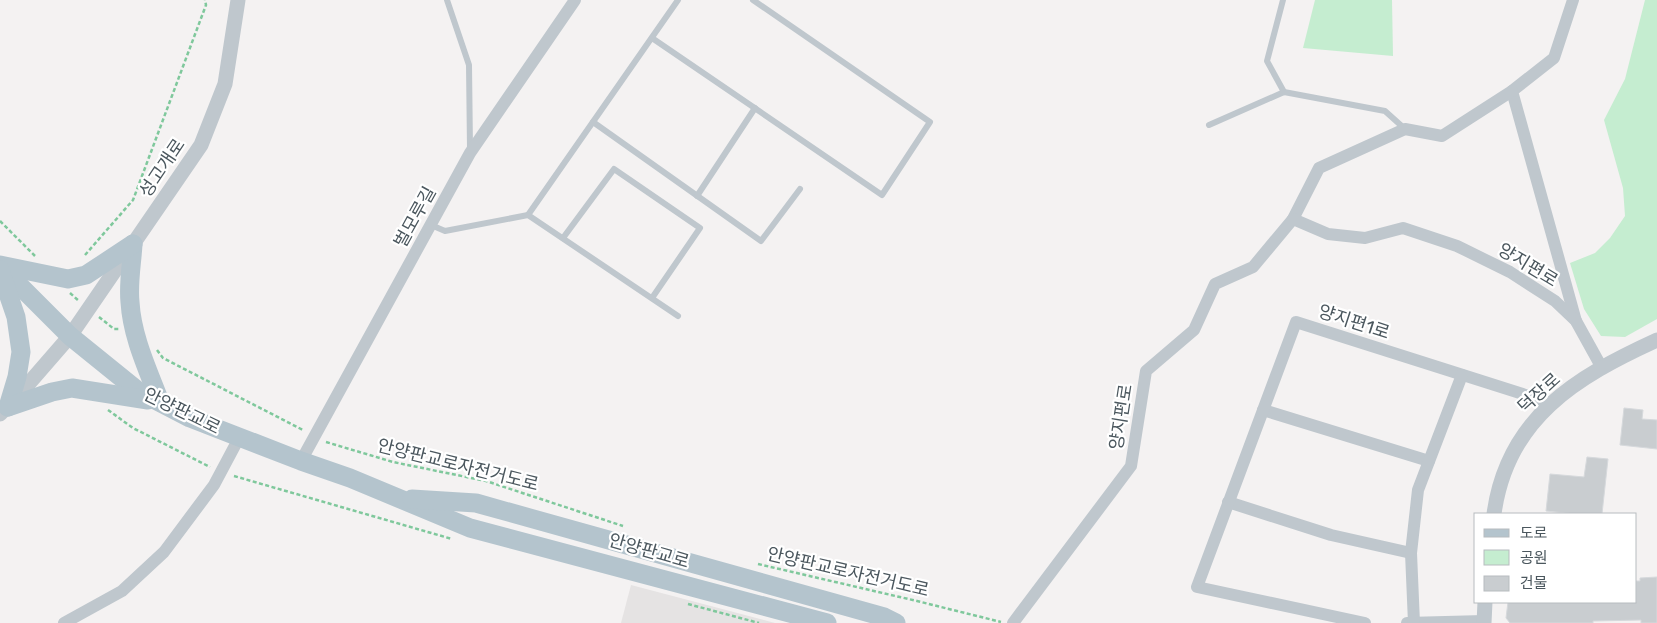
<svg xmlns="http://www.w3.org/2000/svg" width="1657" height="623" font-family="Rubik,'Noto Sans KR',sans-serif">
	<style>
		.education { fill: #e5e3e3 }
		.green { fill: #c5edd0 }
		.building { fill: #c9cdd0; stroke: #d6d9dc }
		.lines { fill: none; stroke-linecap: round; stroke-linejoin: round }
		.path { stroke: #7fc89c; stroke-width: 2.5; stroke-dasharray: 4 2.5; stroke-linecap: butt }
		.service { stroke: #bfc7cd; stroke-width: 6 }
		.minor { stroke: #bfc7cd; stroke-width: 12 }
		.tertiary { stroke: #bfc7cd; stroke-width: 15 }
		.primary { stroke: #b4c4cd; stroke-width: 19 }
		.labels { text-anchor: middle; stroke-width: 4.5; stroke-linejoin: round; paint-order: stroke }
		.street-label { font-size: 18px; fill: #4b575e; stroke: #fff }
	</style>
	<rect width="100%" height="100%" fill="#f4f2f2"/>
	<polygon class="education" points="631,585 775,623 621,623"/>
	<g class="green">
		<polygon points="1315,0 1392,0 1393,56 1303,48"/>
		<polygon points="1645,0 1657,0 1657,319 1625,337 1601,336 1584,309 1570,263 1595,253 1610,238 1625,216 1623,188 1604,120 1625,79"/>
	</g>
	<g class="building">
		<polygon points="1624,408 1643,410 1642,419 1657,420 1657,449 1620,445"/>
		<polygon points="1587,457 1608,459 1602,514 1575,514 1546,511 1550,474 1584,477"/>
		<polygon points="1657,577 1657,623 1641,623 1641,620 1593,621 1593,623 1510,623 1506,618 1508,602 1636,602 1636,581 1640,581 1640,578"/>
	</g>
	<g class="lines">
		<g class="path">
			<polyline points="0,221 35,256"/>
			<polyline points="85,255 133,200 206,5 205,0"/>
			<polyline points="70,293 79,301"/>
			<polyline points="99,317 114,329 119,329"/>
			<polyline points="157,350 163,358 303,430"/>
			<polyline points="108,410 133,428 210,467"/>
			<polyline points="326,442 393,462 486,481 623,526"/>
			<polyline points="234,476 452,539"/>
			<polyline points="758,564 917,601 1001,622"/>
			<polyline points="688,604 759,623"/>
		</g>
		<g class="service">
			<polyline points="447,0 469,65 470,149"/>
			<polyline points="1283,0 1267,61 1284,92"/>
			<polyline points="652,38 882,195 930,122 753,0"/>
			<polyline points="593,122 761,241 800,189"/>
			<polyline points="1209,125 1284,92 1385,111 1405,129"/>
			<polyline points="697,196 755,108"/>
			<polyline points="528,215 678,0"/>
			<polyline points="431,225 445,231 528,215 678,316"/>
			<polyline points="563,238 614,169 700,228 652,298"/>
		</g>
		<g class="minor">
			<polyline points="1573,0 1554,58 1512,91 1576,321"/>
			<polyline points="1293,219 1319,168 1405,129 1442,136 1512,91"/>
			<polyline points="1263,410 1429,461"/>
			<polyline points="301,461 470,153 575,0"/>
			<polyline points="1228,502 1331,535 1411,553"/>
			<polyline points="64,623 122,591 164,552 214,485 239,438"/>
			<polyline points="1013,623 1131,466 1146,371 1194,330 1215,284 1253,267 1293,219 1328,234 1365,238 1403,228 1457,246 1510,272 1555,301 1576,321 1602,368"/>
			<polyline points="1365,623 1197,587 1296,322 1551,403"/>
			<polyline points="1407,623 1484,621"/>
			<polyline points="1414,623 1411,553 1418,490 1462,375"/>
		</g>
		<g class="tertiary">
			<polyline points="0,414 17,397 70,336 201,145 225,84 238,0"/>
			<path d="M1494,514C1507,418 1576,377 1657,340"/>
			<polyline points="1484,623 1485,602"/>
		</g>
		<g class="primary">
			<path d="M133,244C132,263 128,283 130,302C132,337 148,370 160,402"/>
			<polyline points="0,265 68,279 86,275 133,244"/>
			<polyline points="0,266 70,336 138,391 190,418 301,461 350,478 470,528 827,623"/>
			<polyline points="0,270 16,317 21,352 17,377 8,407"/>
			<polyline points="8,407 52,392 72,388 148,400"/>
			<polyline points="412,499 476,503 884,617 896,623"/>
		</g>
	</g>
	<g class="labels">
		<g class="street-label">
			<text transform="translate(162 168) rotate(-56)" y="6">성고개로</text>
			<text transform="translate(415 217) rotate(-61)" y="6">벌모루길</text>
			<text transform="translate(1528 265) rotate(31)" y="6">양지편로</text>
			<text transform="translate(1354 322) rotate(18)" y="6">양지편1로</text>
			<text transform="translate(1539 393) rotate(-42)" y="6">덕장로</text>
			<text transform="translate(182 411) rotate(26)" y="6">안양판교로</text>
			<text transform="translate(1121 417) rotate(-81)" y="6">양지편로</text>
			<text transform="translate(458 465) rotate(14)" y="6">안양판교로자전거도로</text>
			<text transform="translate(649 551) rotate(16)" y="6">안양판교로</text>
			<text transform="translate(848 572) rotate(13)" y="6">안양판교로자전거도로</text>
		</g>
	</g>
	<rect x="1474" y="513" width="162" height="90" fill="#ffffff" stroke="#b7bcbf"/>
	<rect x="1484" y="529" width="25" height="8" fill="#b4c4cd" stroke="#b7bcbf"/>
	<text x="1520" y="538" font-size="15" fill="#4b575e">도로</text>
	<rect x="1484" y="550" width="25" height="15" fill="#c5edd0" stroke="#b7bcbf"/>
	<text x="1520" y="563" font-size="15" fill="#4b575e">공원</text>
	<rect x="1484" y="576" width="25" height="15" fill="#c9cdd0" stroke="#b7bcbf"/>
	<text x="1520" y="588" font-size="15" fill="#4b575e">건물</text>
</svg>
